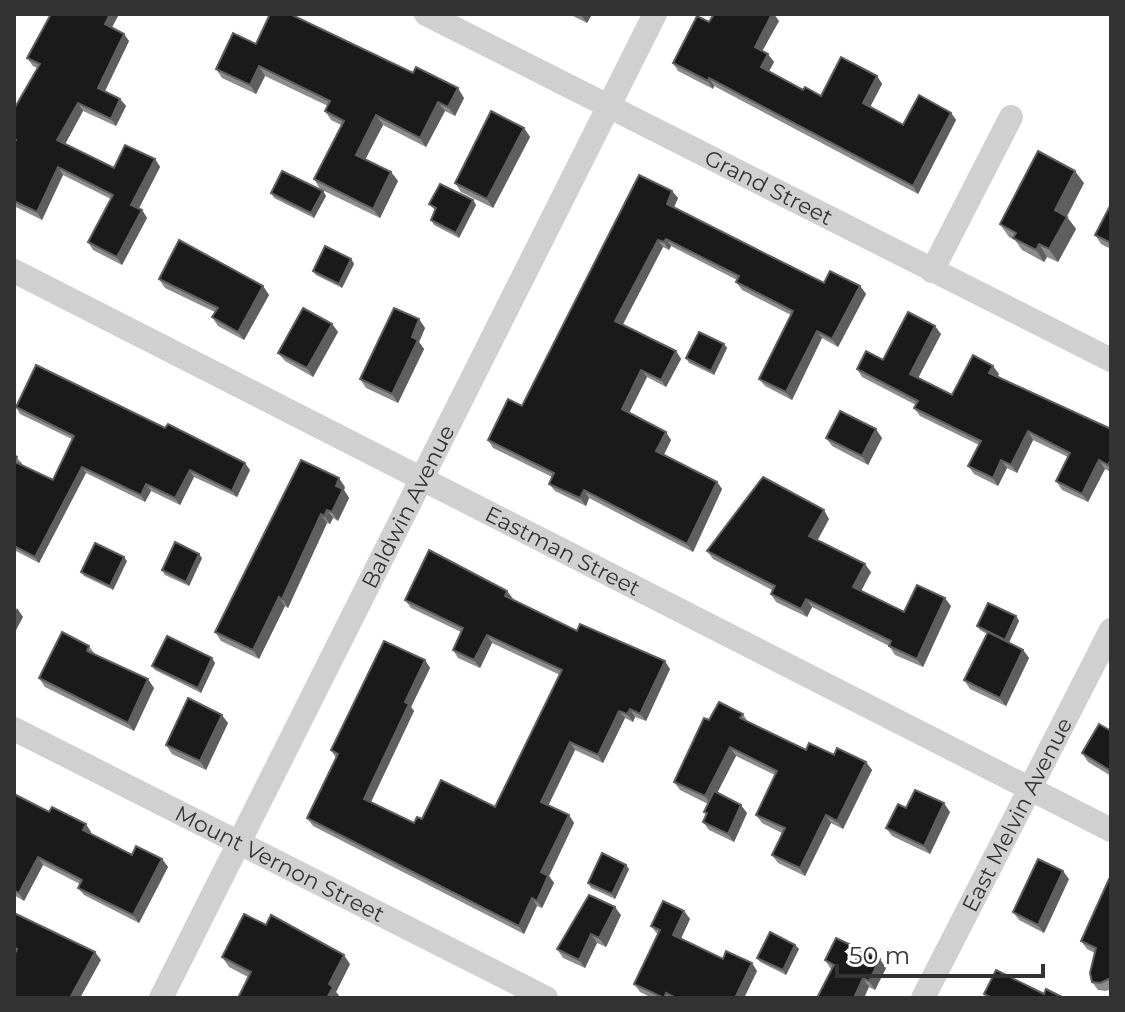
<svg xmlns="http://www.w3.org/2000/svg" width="1125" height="1012" font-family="Montserrat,sans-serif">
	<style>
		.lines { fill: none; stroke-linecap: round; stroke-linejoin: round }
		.street { stroke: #d0d0d0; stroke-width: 24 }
		.wall { fill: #8c8c8c }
		.shaded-wall { fill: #5f5f5f }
		.building { fill: #1a1a1a; stroke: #5f5f5f; stroke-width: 2 }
		.labels { text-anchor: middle; stroke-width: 8; stroke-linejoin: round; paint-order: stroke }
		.street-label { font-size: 22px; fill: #333; stroke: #fff }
	</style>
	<rect width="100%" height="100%" fill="#fff"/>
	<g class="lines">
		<g class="street">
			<path id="s1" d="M426,14L1111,360"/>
			<path id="s2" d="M14,271L1111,830"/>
			<polyline points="932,271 1011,117"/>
			<path id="s3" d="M14,729L546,998"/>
			<path id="s4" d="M161,998L655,14"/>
			<path id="s5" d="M923,998L1111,630"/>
		</g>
	</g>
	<g class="wall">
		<polygon points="51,14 119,14 112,27 129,41 105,91 120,99 126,106 116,126 83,111 65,144 114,168 155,159 160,167 139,208 142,210 147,218 122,265 93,250 88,242 111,199 63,175 42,220 14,206 14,109 37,68 33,66 27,58"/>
		<polygon points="569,14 592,14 587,23"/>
		<polygon points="779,21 762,51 774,62 769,71 803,90 821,96 877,76 882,84 870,107 903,125 951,113 956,120 918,194 714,86 713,89 678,71 673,63 709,22"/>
		<polygon points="256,44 464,98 455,116 445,111 426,147 383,125 365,159 391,172 398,181 380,218 320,189 314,179 341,125 331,120 325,111 328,106 265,76 256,94 222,78 216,69"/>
		<polygon points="524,128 530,137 493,208 461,192 455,183"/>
		<polygon points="1084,183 1067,217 1076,229 1058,262 1047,257 1044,262 1022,250 1015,240 1009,237 1000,224"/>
		<polygon points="323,191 326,196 314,218 274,198 271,193"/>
		<polygon points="672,191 678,198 674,207 824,283 860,286 866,294 838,347 822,338 792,400 765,386 759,379 791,315 742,290 736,282 737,280 671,246 669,250 663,247 623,324 676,351 681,359 666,387 647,377 629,413 671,440 664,455 717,482 722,489 693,552 589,498 586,506 555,491 549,484 552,477 493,448 488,440 522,406"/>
		<polygon points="473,200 476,205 459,238 434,225 431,220 435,210 429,204"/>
		<polygon points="1111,204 1111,249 1101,244 1095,235"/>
		<polygon points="351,259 354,264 342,288 316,275 313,271"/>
		<polygon points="159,279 263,286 269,295 244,340 218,326 212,317 215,312 165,288"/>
		<polygon points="419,319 425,328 419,342 424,349 398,403 366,388 360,379"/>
		<polygon points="332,324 338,332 313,377 285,361 278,353"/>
		<polygon points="941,334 918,378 952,395 999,374 998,376 1111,429 1111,472 1105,469 1088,502 1062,490 1056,481 1068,457 1033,440 1017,473 1007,468 998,486 974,474 968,466 979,445 920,416 914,408 916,405 862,377 857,369 883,360"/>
		<polygon points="724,344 727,348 714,375 689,363 686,358"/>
		<polygon points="16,407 250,470 237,497 194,477 180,505 151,491 145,502 86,473 39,563 14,550 14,455 22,463 21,465 53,480 72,439 20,414"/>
		<polygon points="826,438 882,438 868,465 832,446"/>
		<polygon points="345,487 344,490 349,498 338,521 333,518 330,524 327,523 288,608 285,606 259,659 221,641 215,632"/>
		<polygon points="829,519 817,540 871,572 861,591 904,612 951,606 923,667 895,655 889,646 812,607 807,617 776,602 771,594 772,590 713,559 707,551"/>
		<polygon points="202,558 189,586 165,575 162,570"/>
		<polygon points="127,561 113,590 84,576 81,572"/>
		<polygon points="507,591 513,599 512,600 577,631 670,669 646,721 635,717 633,722 625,718 603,763 575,750 548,806 569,815 574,823 549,876 554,883 542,908 537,906 524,934 313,826 307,818 336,758 331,750 425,660 430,668 411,707 414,711 371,802 414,823 422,819 495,807 560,675 492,643 480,668 458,658 453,650 461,632 411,608 405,600"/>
		<polygon points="1016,616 1019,621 1009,643 1023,650 1029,658 1006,706 970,689 964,680 987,634 980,630 977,626"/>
		<polygon points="89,646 95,654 154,688 134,731 45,687 39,678"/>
		<polygon points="215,663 201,693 155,670 152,666"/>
		<polygon points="743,714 748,722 806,750 866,762 872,770 843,829 831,823 805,876 778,863 772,855 782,833 762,823 756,815 775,775 736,756 717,793 747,813 734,842 709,830 703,822 706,815 704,812 708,804 680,790 674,782 709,720"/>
		<polygon points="228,723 206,770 172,754 166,745"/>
		<polygon points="1111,731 1111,776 1088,762 1082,753"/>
		<polygon points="14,794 91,832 90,834 132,855 162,859 168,867 139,923 84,895 78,888 80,884 43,865 24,901 14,895"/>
		<polygon points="906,808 950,812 930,854 892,836 886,828"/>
		<polygon points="629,869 615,899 591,888 588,883"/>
		<polygon points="1069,879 1044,933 1019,920 1013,912"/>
		<polygon points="1111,880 1111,989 1106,991 1098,990 1092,982 1095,953 1087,949 1081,941"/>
		<polygon points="684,911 690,919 681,938 723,959 757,971 744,998 652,998 640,992 634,984 658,935 651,926"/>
		<polygon points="621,915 606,947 597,943 585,968 563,958 557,949"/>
		<polygon points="795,945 799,949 786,975 760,962 757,958"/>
		<polygon points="222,957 350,964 336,992 340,997 248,977 229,967"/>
		<polygon points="825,960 886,968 875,990 831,969"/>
	</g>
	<g class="shaded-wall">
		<polygon points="110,14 119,14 110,31 105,24"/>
		<polygon points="581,14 592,14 587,23 581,15"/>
		<polygon points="772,14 774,14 779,21 760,55 755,47"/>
		<polygon points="124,34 129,41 103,95 98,88"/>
		<polygon points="768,54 774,62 767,75 761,67"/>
		<polygon points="259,66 265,76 256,94 250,85"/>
		<polygon points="877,76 882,84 868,111 863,103"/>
		<polygon points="709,78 714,86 713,89 708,81"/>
		<polygon points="458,88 464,98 455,116 448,107"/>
		<polygon points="120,99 126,106 116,126 111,119"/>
		<polygon points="438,102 445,111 426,147 420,138"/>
		<polygon points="78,103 83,111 63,148 57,140"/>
		<polygon points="951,113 956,120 918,194 913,186"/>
		<polygon points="376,115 383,125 363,164 356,155"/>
		<polygon points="524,128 530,137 493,208 487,199"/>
		<polygon points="155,159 160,167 137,212 131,205"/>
		<polygon points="58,167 63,175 42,220 37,212"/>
		<polygon points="1075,171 1084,183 1063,223 1055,210"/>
		<polygon points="391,172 398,181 380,218 373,209"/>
		<polygon points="323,191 326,196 314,218 311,213"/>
		<polygon points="672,191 678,198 672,212 667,204"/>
		<polygon points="473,200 476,205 459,238 456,233"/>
		<polygon points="142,210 147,218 122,265 117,257"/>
		<polygon points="1067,217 1076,229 1058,262 1049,249"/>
		<polygon points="666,239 671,246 669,250 664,242"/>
		<polygon points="658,240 663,247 621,328 615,321"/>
		<polygon points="1039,244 1047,257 1044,262 1036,250"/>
		<polygon points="351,259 354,264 342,288 339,284"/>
		<polygon points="263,286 269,295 244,340 238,332"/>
		<polygon points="860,286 866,294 838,347 832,339"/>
		<polygon points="419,319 425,328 419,342 424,349 398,403 392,394 412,337"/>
		<polygon points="332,324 338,332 313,377 307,368"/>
		<polygon points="935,326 941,334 916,382 910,374"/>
		<polygon points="817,331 822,338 792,400 786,392"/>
		<polygon points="724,344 727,348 714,375 711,371"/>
		<polygon points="676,351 681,359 666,387 661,380"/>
		<polygon points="993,366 999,374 995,381 989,373"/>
		<polygon points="641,370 647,377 627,417 622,409"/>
		<polygon points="876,429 882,438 868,465 862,456"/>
		<polygon points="1028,431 1033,440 1017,473 1011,465"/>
		<polygon points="666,432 671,440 662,458 656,451"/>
		<polygon points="1001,460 1007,468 998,486 993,478"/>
		<polygon points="1099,460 1105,469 1088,502 1082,494"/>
		<polygon points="245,463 250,470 237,497 232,491"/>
		<polygon points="82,467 86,473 39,563 35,557"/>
		<polygon points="190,470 194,477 180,505 175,498"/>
		<polygon points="339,478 345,487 344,490 349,498 338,521 332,512 336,486"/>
		<polygon points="717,482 722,489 693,552 687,544"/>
		<polygon points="146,484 151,491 145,502 141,495"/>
		<polygon points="584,490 589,498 586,506 580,498"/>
		<polygon points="327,510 333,518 330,524 324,516"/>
		<polygon points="824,510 829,519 815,545 809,536"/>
		<polygon points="321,514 327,523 288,608 282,599"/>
		<polygon points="199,554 202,558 189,586 186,582"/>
		<polygon points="124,557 127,561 113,590 110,586"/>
		<polygon points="865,564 871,572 859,595 853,587"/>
		<polygon points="507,591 513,599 510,604 505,596"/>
		<polygon points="279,597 285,606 259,659 253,650"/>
		<polygon points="945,598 951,606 923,667 917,659"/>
		<polygon points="806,599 812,607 807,617 801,609"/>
		<polygon points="17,608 23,617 14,634 14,614"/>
		<polygon points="1016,616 1019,621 1008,644 1005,640"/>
		<polygon points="487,635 492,643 480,668 474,660"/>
		<polygon points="1023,650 1029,658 1006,706 1000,698"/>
		<polygon points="212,658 215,663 201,693 198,688"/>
		<polygon points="425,660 430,668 411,707 414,711 369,806 364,799 405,702"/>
		<polygon points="665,661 670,669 646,721 640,714"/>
		<polygon points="148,679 154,688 134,731 128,723"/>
		<polygon points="630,709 635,717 633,722 627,714"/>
		<polygon points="619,711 625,718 603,763 598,755"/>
		<polygon points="222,715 228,723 206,770 200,761"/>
		<polygon points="570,742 575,750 546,810 541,802"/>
		<polygon points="730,747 736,756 711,805 705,796"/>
		<polygon points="866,762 872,770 843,829 837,821"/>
		<polygon points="944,803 950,812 930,854 924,846"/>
		<polygon points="741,805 747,813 734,842 728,834"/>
		<polygon points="569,815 574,823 549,876 554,883 542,908 537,901 541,872"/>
		<polygon points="826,815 831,823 805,876 800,868"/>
		<polygon points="86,824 91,832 88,838 83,830"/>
		<polygon points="38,857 43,865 24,901 19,893"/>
		<polygon points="162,859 168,867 139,923 133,915"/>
		<polygon points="626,865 629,869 615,899 612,894"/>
		<polygon points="1063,871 1069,879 1044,933 1038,925"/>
		<polygon points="532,898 537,906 524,934 519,926"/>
		<polygon points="615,907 621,915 606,947 599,938"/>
		<polygon points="684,911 690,919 679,943 673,935"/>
		<polygon points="591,934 597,943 585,968 579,960"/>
		<polygon points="795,945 799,949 786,975 783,970"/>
		<polygon points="95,952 101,960 80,998 70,998"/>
		<polygon points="344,955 350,964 336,992 340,997 339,998 327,998 329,984"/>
		<polygon points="880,959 886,968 875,990 869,981"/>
		<polygon points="752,963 757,971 744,998 735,998"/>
		<polygon points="863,978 869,987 864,998 854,998"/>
	</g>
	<g class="building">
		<polygon points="51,14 110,14 105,24 124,34 98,88 120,99 111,119 78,103 57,140 114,168 125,145 155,159 131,205 142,210 117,257 88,242 113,195 58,167 37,212 14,201 14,143 16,140 14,139 14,109 40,64 27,58"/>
		<polygon points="270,14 290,14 413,73 416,67 458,88 448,107 438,102 420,138 376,115 356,155 391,172 373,209 314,179 344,121 325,111 330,101 259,66 250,85 216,69 233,33 256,44"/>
		<polygon points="714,14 772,14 755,47 768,54 761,67 803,90 805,87 821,96 841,57 877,76 863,103 903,125 919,95 951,113 913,186 709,78 708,81 673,63 697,16 709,22"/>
		<polygon points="491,111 524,128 487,199 455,183"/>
		<polygon points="1038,151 1075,171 1055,210 1067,217 1049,249 1039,244 1036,250 1013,238 1016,233 1000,224"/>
		<polygon points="282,171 323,191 311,213 271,193"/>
		<polygon points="639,175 672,191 667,204 754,248 824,283 830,271 860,286 832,339 817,331 786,392 759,379 793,311 736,282 739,276 666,239 664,242 658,240 615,321 676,351 661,380 641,370 622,409 666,432 656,451 717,482 687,544 584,490 580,498 549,484 554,473 488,440 508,399 522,406"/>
		<polygon points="440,184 473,200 456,233 431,220 436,208 429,204"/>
		<polygon points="1111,204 1111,243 1095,235"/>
		<polygon points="179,240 263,286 238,332 212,317 218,308 159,279"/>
		<polygon points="325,246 351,259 339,284 313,271"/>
		<polygon points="303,308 332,324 307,368 278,353"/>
		<polygon points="394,308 419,319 412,337 418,340 392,394 360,379"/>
		<polygon points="908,312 935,326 910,374 952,395 973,355 993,366 989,373 1111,429 1111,459 1108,465 1099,460 1082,494 1056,481 1070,453 1028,431 1011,465 1001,460 993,478 968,466 981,441 914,408 918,401 857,369 866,351 883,360"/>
		<polygon points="699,332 724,344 711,371 686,358"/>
		<polygon points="36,365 165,428 168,424 245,463 232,491 190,470 175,498 146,484 141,495 82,467 35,557 14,546 14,455 17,457 15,462 53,480 74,436 16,407"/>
		<polygon points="840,411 876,429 862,456 826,438"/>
		<polygon points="301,460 339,478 336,486 343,489 332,512 327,510 324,516 321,514 282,599 279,597 253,650 215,632"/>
		<polygon points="763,477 824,510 809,536 865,564 853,587 904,612 917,585 945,598 917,659 889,646 891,641 806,599 801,609 771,594 775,586 707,551"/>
		<polygon points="175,542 199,554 186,582 162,570"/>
		<polygon points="95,543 124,557 110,586 81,572"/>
		<polygon points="429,550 507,591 505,596 577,631 580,624 665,661 640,714 630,709 627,714 619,711 598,755 570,742 541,802 569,815 541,872 548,876 537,901 532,898 519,926 307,818 338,754 331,750 384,641 425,660 405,702 409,704 364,799 414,823 417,817 422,819 441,780 495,807 562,670 487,635 474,660 453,650 463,628 405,600"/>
		<polygon points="988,603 1016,616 1005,640 977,626"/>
		<polygon points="62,632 89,646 87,651 148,679 128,723 39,678"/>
		<polygon points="988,632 1023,650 1000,698 964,680"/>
		<polygon points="167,636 212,658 198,688 152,666"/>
		<polygon points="188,698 222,715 200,761 166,745"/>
		<polygon points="719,702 743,714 740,718 806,750 809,743 834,755 837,748 866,762 837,821 826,815 800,868 772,855 785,828 756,815 777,771 730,747 705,796 674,782 704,718 709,720"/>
		<polygon points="1099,724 1111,731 1111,771 1082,753"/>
		<polygon points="915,790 944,803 924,846 886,828 898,804 906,808"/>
		<polygon points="714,791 741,805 728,834 703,822 707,813 704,812"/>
		<polygon points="14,794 49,812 52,807 86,824 83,830 132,855 136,846 162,859 133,915 78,888 82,880 38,857 19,893 14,890"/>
		<polygon points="602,853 626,865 612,894 588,883"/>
		<polygon points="1038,859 1063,871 1038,925 1013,912"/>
		<polygon points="1109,879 1111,880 1111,978 1100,983 1092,982 1090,973 1096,948 1081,941"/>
		<polygon points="589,895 615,907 599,938 591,934 579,960 557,949"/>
		<polygon points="663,901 684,911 673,935 723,959 726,951 752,963 735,998 676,998 666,993 664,998 634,984 660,930 651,926"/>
		<polygon points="14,913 95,952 70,998 14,998 14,955 17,949 14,947"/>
		<polygon points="244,914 266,925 271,915 344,955 329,984 333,987 327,998 238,998 251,972 222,957"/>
		<polygon points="770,932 795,945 783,970 757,958"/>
		<polygon points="836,938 880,959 869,981 863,978 854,998 817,998 834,965 825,960"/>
		<polygon points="996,970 1044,994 1046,989 1064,998 992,998 984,994"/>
	</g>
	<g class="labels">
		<g class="street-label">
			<text dy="8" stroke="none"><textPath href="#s1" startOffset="384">Grand Street</textPath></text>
			<text dy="8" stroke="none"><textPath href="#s4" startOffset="550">Baldwin Avenue</textPath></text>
			<text dy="8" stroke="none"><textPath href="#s2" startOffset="616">Eastman Street</textPath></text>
			<text dy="8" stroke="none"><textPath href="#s5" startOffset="206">East Melvin Avenue</textPath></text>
			<text dy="8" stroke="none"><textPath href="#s3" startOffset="298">Mount Vernon Street</textPath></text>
		</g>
	</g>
	<rect width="1125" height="1012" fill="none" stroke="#333333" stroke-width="32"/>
	<path d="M837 964v12h206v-12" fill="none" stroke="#333333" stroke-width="4"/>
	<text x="849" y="964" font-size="24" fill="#333333" stroke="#ffffff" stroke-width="6" paint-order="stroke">50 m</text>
</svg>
